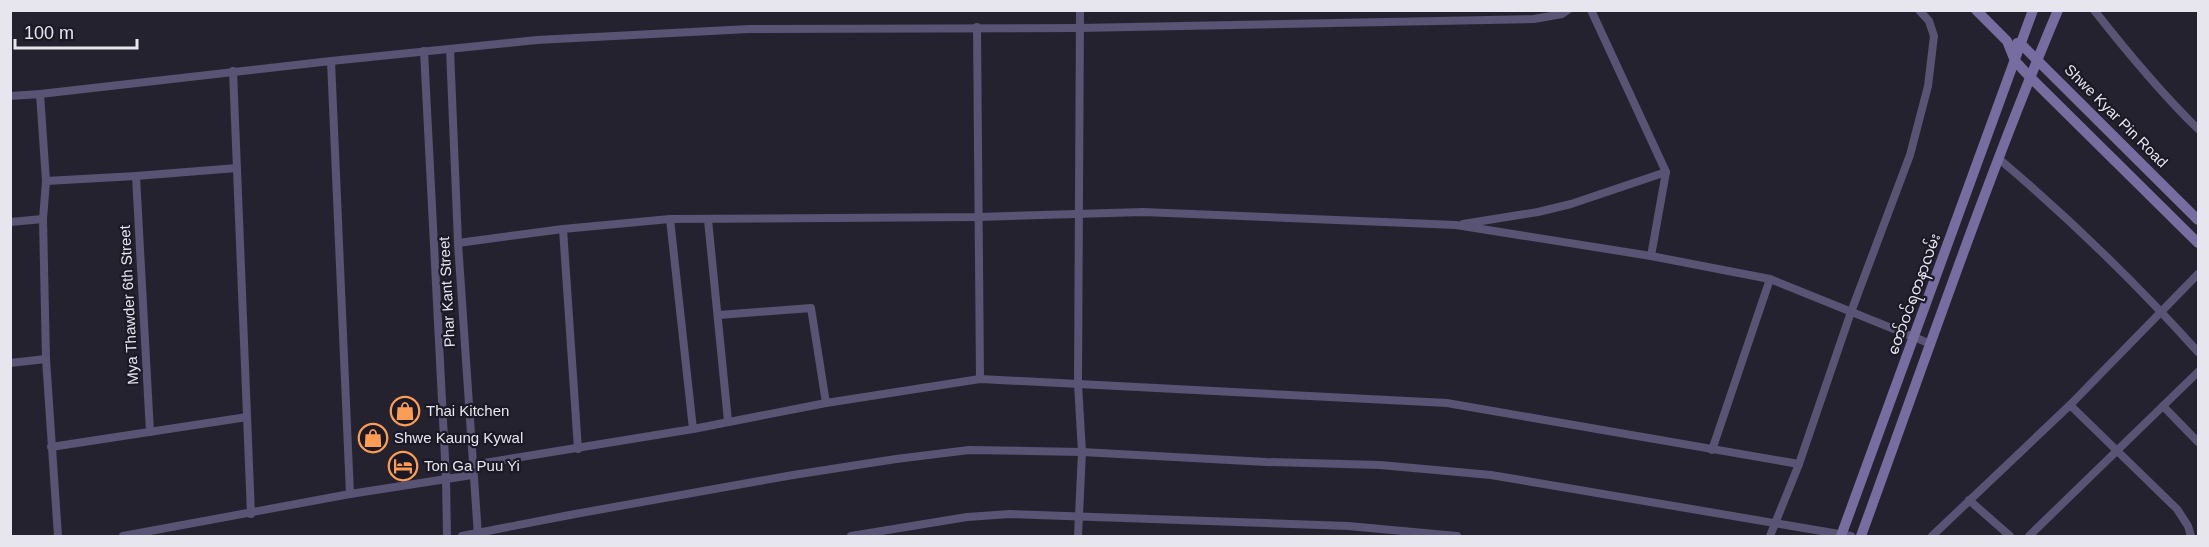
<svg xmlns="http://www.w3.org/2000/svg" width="2209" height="547" font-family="Arial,'Noto Sans Myanmar',sans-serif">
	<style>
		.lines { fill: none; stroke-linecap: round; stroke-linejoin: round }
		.street { stroke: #595374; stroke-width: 8 }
		.secondary { stroke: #776da0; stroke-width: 10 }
		.labels { text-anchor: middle; stroke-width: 4.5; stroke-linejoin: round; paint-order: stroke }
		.street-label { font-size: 15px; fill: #e7e6ef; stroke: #1b1925 }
		.poi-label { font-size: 15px; fill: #e7e6ef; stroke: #1b1925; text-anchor: start }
	</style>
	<rect width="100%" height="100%" fill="#24222f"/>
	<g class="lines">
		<g class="street">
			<polyline points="1591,10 1666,172 1651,256"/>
			<path d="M2094,10C2127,52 2160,92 2198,129"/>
			<polyline points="977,27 980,379"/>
			<polyline points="450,49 458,243 478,536"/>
			<polyline points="424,51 446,478 447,536"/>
			<polyline points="331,61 350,494"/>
			<polyline points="233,71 251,514"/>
			<polyline points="40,94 331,61 537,40 749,29 1080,28 1534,19 1562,14 1568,10"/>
			<polyline points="10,96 40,94 46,181 43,219 46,359 58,536"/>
			<path d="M1998,158C2069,218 2136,283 2198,352"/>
			<polyline points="136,176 150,432"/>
			<polyline points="46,181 136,176 237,168"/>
			<polyline points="670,219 693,429"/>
			<polyline points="708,220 728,421"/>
			<polyline points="10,222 43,219"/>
			<polyline points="1463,224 1538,212 1571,204 1666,172"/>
			<polyline points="563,229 578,449"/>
			<polyline points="458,243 563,229 670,219 978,217 1143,212 1456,225 1651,256 1770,279 1931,344"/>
			<polyline points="719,315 811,308 826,403"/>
			<polyline points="10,363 46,359"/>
			<polyline points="2070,405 2177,509 2188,526 2191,536"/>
			<polyline points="2163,406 2198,442"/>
			<polyline points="51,447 247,417"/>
			<polyline points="1712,450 1770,279"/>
			<polyline points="472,465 693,429 826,403 980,379 1447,403 1799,464"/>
			<polyline points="1969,500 2010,536"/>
			<polyline points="123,536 350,494 472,475"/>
			<polyline points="462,536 575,514 793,475 896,459 969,450 1082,452 1266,462 1380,465 1491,475 1851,536"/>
			<polyline points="851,536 967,517 1010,514 1348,526 1457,536"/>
			<polyline points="1078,536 1082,452 1078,384 1080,10"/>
			<polyline points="1770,536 1799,464 1851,312 1910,155 1928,86 1934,36 1929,21 1919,10"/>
			<polyline points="1932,536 2070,405 2198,274"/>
			<polyline points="2029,536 2198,372"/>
		</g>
		<g class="secondary">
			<polyline points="1976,10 2007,41 2015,61 2029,76 2198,243"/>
			<polyline points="2017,43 2021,44 2198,220"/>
			<polyline points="1841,536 2033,10"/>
			<path d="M1861,536C1925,361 1985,183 2058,10"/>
		</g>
	</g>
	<defs>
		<g id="shop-ring" transform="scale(1.5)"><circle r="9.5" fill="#1b1925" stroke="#fd9d55" stroke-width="1.5"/><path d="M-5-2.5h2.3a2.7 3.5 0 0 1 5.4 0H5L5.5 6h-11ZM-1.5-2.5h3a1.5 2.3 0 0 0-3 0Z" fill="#fd9d55"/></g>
		<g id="hotel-ring" transform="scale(1.5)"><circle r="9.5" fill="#1b1925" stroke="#fd9d55" stroke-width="1.5"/><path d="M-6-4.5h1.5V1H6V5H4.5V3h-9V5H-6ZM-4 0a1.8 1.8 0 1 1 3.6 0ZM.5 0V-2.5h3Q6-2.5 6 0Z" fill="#fd9d55"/></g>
	</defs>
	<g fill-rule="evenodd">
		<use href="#shop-ring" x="405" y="411"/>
		<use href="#shop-ring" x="373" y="438"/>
		<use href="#hotel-ring" x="403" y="466"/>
	</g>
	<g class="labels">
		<g class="street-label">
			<text transform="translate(2116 116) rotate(45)" y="5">Shwe Kyar Pin Road</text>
			<text transform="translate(447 292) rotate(-93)" y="5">Phar Kant Street</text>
			<text transform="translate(1914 294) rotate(-70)" y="5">တော်ဝင်ရတနာလမ်း</text>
			<text transform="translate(129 305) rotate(-93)" y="5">Mya Thawder 6th Street</text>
		</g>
		<g class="poi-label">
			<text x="426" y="416">Thai Kitchen</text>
			<text x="394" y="443">Shwe Kaung Kywal</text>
			<text x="424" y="471">Ton Ga Puu Yi</text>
		</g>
	</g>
	<rect width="2209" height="547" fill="none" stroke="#e7e6ef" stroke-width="24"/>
	<path d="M15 39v9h122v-9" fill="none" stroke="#e7e6ef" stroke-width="3"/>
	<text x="24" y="39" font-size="18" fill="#e7e6ef" stroke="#1b1925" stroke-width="4.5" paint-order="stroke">100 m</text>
</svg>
